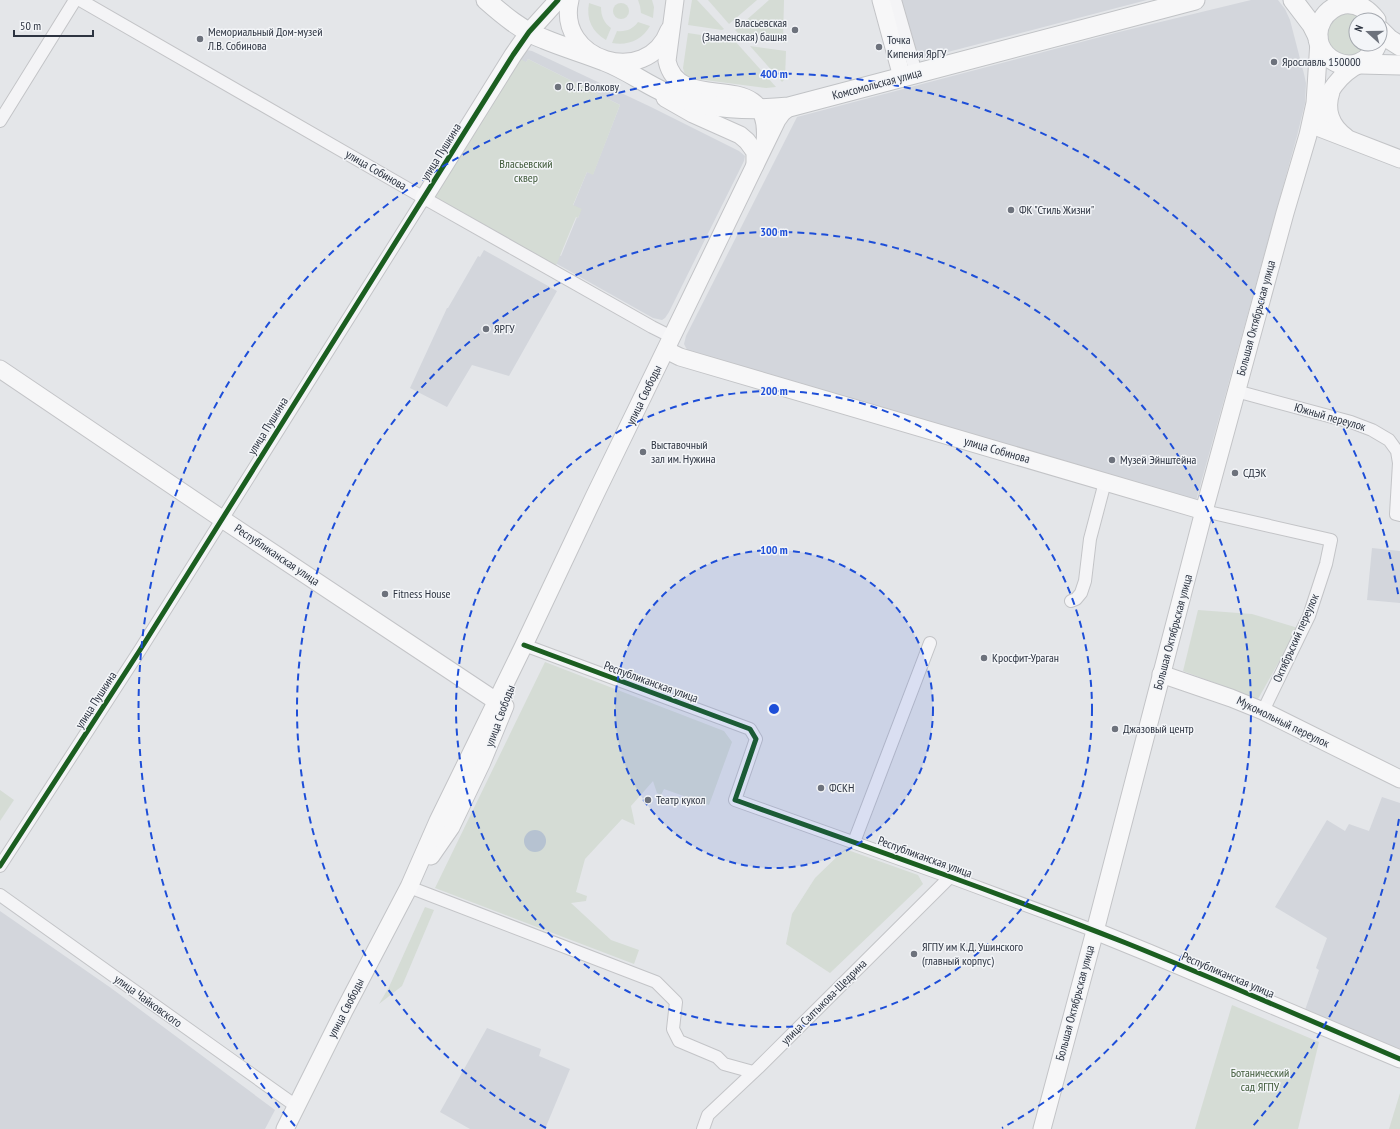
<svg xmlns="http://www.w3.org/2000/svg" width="1400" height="1129" font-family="'PT Sans Narrow',sans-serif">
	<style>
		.built { fill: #d3d6dc; fill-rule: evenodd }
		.green { fill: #d5dcd5 }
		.water { fill: #b6c2d1 }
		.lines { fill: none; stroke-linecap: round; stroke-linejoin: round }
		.street-casing { stroke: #c3c4c7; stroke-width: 14 }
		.secondary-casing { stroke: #c3c4c7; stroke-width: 19 }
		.primary-casing { stroke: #c1c3c6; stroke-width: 21 }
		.street { stroke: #f4f4f6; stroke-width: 12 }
		.secondary { stroke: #f7f7f8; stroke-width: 17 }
		.primary { stroke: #f7f7f8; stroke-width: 19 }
		.cycleway-casing { stroke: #f3f5f8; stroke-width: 8 }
		.cycleway { stroke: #1b5e20; stroke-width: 5 }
		.ring { fill: none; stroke: #1d4ed8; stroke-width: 2; stroke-dasharray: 7 5 }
		.poi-dot { fill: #6d727c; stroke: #f3f5f8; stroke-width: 1.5 }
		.labels { text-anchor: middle; stroke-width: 3; stroke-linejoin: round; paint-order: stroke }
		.poi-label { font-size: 12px; fill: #2d3441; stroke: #f3f5f8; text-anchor: start }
		.street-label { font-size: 12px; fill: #2d3441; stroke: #f3f5f8 }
		.park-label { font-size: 12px; fill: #415b3b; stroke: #f3f5f8 }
		.centre { fill: #1d4ed8; stroke: #f3f5f8; stroke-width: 2 }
		.ring-label { font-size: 12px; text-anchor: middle; font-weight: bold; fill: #1d4ed8; stroke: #f3f5f8; stroke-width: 3; stroke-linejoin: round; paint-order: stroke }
	</style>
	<rect width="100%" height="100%" fill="#e4e6e9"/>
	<g class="built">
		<polygon points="899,0 1147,0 917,60"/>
		<polygon points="1251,0 1278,0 1285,9 1290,20 1304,74 1306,83 1305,103 1297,136 1196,501 688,351 686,348 684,344 686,336 797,117 1119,32"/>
		<path d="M527,50L532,51L651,107L739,151L745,156L744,161L669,312L665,318L662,320L653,318L445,201L441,196L438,189L440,185L520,55ZM528,59L620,105L593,174L587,172L573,206L581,209L578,218L577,217L561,256L446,191Z"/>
		<polygon points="484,250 557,291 509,376 472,365 447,407 410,388 447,308 448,308 478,256 480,257"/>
		<polygon points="1372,548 1400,551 1400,549 1400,603 1367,600"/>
		<polygon points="1382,797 1400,803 1400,1049 1356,1032 1305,1010 1319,970 1316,968 1327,938 1275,907 1327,820 1345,831 1349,824 1369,831"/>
		<polygon points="0,911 111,988 275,1110 265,1129 0,1129"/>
		<polygon points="487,1028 541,1049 539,1056 570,1069 545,1129 470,1129 440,1112"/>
	</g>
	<g class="green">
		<polygon points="638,0 652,0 654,7 653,18 641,13 640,6"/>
		<polygon points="692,0 697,0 724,29 722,30 688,25"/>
		<polygon points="708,0 757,0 729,24"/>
		<polygon points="769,0 784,0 783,41 786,42 786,43 742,37 735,30"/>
		<circle cx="621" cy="11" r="8"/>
		<path d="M589,3L601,7C601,16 604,23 611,28L606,40C592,32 586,19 589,3Z"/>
		<polygon points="1349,13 1359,15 1365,20 1356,20 1356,44 1368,44 1359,53 1352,56 1341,55 1330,46 1327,36 1332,21 1339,15"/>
		<path d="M638,22L650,26C642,40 628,46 612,43L617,31C626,32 633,29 638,22Z"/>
		<polygon points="688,33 734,40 776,87 766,88 689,78 685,75 683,68"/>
		<polygon points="750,46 786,51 785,79 782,82"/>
		<polygon points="514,56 526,62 528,59 620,105 593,175 587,172 573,205 582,209 578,218 576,217 555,268 427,196"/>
		<polygon points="1198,610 1252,614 1298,628 1258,699 1183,671"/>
		<polygon points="545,662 724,731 732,742 709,805 664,789 661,795 657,793 653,781 631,806 635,825 622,819 585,859 576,892 587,896 586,901 571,903 611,940 639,950 634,964 435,888"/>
		<polygon points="0,790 14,800 0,821"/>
		<polygon points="845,849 918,875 923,884 830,973 786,944 792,914 815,878"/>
		<polygon points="425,907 434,910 402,986 379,1004 389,987"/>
		<polygon points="1232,1005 1319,1042 1298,1129 1195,1129"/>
		<polygon points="1400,1093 1400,1129 1389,1129"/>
	</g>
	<circle class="water" cx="535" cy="841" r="11"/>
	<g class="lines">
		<g class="street-casing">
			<g id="street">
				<polyline points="80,0 424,198 652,327 672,337"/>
				<polyline points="895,0 916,73"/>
				<polyline points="0,121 75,0"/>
				<polyline points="1236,391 1351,422 1372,430 1389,440 1397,451 1399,463 1396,514 1400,515"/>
				<polyline points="1204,511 1331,540 1326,564 1309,616 1263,711"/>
				<polyline points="1071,601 1076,599 1081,593 1085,581 1090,539 1105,482"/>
				<polyline points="524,645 750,729 756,739 735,800 950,877 1095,931"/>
				<polyline points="854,842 930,643"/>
				<polyline points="0,866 140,650 424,198"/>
				<polyline points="409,887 656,982 676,1002 673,1029 679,1041 717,1057 724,1064 753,1072"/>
				<polyline points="0,895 296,1106"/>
				<polyline points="703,1129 708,1115 758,1068 950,877"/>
			</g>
		</g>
		<g class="secondary-casing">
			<g id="secondary">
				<path d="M570,0C555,60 647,89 669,30"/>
				<path d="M675,0L667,61C680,119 773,61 765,142"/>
				<polyline points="881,0 902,77"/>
				<path d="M1331,92C1325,110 1331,126 1346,137"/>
				<polyline points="665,98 693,114 740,135 747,141 755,152 755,165"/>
				<path d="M1317,115C1328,94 1338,74 1360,64"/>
				<polyline points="1312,125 1400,159"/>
				<polyline points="424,198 513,55 529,32 558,0"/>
				<polyline points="666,350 680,357 1204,511"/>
				<polyline points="0,369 222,519 496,701"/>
				<polyline points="1161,674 1231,698 1263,711 1400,779"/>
				<polyline points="431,856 451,827 482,762 505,706"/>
				<polyline points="1095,931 1149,953 1400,1059"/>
				<polyline points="285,1129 344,1011 409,887 438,821 524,645 594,497 777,120 782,113 789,107"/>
				<polyline points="1042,1129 1095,931 1204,511 1285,213 1308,135 1315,103 1319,41"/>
			</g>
		</g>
		<g class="primary-casing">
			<g id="primary">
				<path d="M486,0C503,15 522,31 544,39C563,47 584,53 604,61C626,69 645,84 666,93C705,109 748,111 789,107L1195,0"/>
				<polyline points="1293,0 1312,25 1318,37"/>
				<path d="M1376,20C1368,10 1358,2 1344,4C1335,6 1327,11 1322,20C1302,56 1359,87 1377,44"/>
				<polyline points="1380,30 1389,39 1400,46"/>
				<polyline points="1360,64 1400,65"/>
			</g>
		</g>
		<use href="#street" class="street"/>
		<use href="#secondary" class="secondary"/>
		<use href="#primary" class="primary"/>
		<g class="cycleway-casing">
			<g id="cycleway">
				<path d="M524,645L750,729L756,739L735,800C865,846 996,892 1126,943C1218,980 1309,1020 1400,1059"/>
				<polyline points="0,866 140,650 513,55 529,32 558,0"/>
			</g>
		</g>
		<use href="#cycleway" class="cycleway"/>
	</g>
	<circle cx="774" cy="709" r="159" fill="#1d4ed8" fill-opacity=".12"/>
	<g class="ring">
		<circle cx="774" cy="709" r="159"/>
		<circle cx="774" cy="709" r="318"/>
		<path d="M546 1128A477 477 0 1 1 1002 1128"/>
		<path d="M1399 819A635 635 0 0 1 1253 1126M295 1126A635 635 0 1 1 1399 599"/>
	</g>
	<g class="poi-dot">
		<circle cx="795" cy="30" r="4"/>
		<circle cx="200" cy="39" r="4"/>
		<circle cx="879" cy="47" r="4"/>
		<circle cx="1274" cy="62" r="4"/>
		<circle cx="558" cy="87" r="4"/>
		<circle cx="1011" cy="210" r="4"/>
		<circle cx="486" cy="329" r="4"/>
		<circle cx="643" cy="452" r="4"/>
		<circle cx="1112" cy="460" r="4"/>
		<circle cx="1235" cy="473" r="4"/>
		<circle cx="385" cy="594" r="4"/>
		<circle cx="984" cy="658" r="4"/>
		<circle cx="1115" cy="729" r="4"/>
		<circle cx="821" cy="788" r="4"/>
		<circle cx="648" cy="800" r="4"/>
		<circle cx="914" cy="954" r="4"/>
	</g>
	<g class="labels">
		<g class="poi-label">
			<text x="787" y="27" text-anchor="end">Власьевская<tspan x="787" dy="14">(Знаменская) башня</tspan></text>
			<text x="208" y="36">Мемориальный Дом-музей<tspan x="208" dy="14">Л.В. Собинова</tspan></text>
			<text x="887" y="44">Точка<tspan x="887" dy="14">Кипения ЯрГУ</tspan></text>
			<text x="1282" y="66">Ярославль 150000</text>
			<text x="566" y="91">Ф. Г. Волкову</text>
			<text x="1019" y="214">ФК "Стиль Жизни"</text>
			<text x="494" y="333">ЯРГУ</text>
			<text x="651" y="449">Выставочный<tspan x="651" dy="14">зал им. Нужина</tspan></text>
			<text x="1120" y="464">Музей Эйнштейна</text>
			<text x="1243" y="477">СДЭК</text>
			<text x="393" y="598">Fitness House</text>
			<text x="992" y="662">Кросфит-Ураган</text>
			<text x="1123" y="733">Джазовый центр</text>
			<text x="829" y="792">ФСКН</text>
			<text x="656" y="804">Театр кукол</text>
			<text x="922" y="951">ЯГПУ им К.Д. Ушинского<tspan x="922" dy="14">(главный корпус)</tspan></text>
		</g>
		<g class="street-label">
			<text transform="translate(877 84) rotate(-15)" y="4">Комсомольская улица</text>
			<text transform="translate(441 152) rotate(-58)" y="4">улица Пушкина</text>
			<text transform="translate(376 170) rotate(30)" y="4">улица Собинова</text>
			<text transform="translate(1256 318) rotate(-75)" y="4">Большая Октябрьская улица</text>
			<text transform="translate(644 395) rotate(-64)" y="4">улица Свободы</text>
			<text transform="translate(1330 417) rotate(16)" y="4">Южный переулок</text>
			<text transform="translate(268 426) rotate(-58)" y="4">улица Пушкина</text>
			<text transform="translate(997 450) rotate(16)" y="4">улица Собинова</text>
			<text transform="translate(277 555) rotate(34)" y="4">Республиканская улица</text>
			<text transform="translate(1173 632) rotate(-75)" y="4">Большая Октябрьская улица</text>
			<text transform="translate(1296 638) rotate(-66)" y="4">Октябрьский переулок</text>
			<text transform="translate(651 682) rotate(20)" y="4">Республиканская улица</text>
			<text transform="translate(96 700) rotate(-57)" y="4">улица Пушкина</text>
			<text transform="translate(500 716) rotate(-70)" y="4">улица Свободы</text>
			<text transform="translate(1283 722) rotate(26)" y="4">Мукомольный переулок</text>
			<text transform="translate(925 857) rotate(20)" y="4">Республиканская улица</text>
			<text transform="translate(1228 975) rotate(23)" y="4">Республиканская улица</text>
			<text transform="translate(148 1001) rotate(36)" y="4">улица Чайковского</text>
			<text transform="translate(824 1002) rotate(-45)" y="4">улица Салтыкова-Щедрина</text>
			<text transform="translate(1075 1003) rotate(-75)" y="4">Большая Октябрьская улица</text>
			<text transform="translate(346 1008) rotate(-63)" y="4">улица Свободы</text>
		</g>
		<g class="park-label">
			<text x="526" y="168">Власьевский<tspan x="526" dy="14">сквер</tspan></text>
			<text x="1260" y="1077">Ботанический<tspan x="1260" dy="14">сад ЯГПУ</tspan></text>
		</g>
	</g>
	<circle cx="774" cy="709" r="6" class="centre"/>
	<g class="ring-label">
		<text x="774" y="78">400 m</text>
		<text x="774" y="236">300 m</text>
		<text x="774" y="395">200 m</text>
		<text x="774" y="554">100 m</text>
	</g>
	<g transform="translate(1368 32) rotate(291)"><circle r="19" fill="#f3f5f8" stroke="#a4a8af"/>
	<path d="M0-3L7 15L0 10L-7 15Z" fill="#6d727c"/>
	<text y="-6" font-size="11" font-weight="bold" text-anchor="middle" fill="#2d3441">N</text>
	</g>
	<path d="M14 30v6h79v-6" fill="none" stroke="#2d3441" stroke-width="2"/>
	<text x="20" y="30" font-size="12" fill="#2d3441" stroke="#f3f5f8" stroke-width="3" paint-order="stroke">50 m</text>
</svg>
